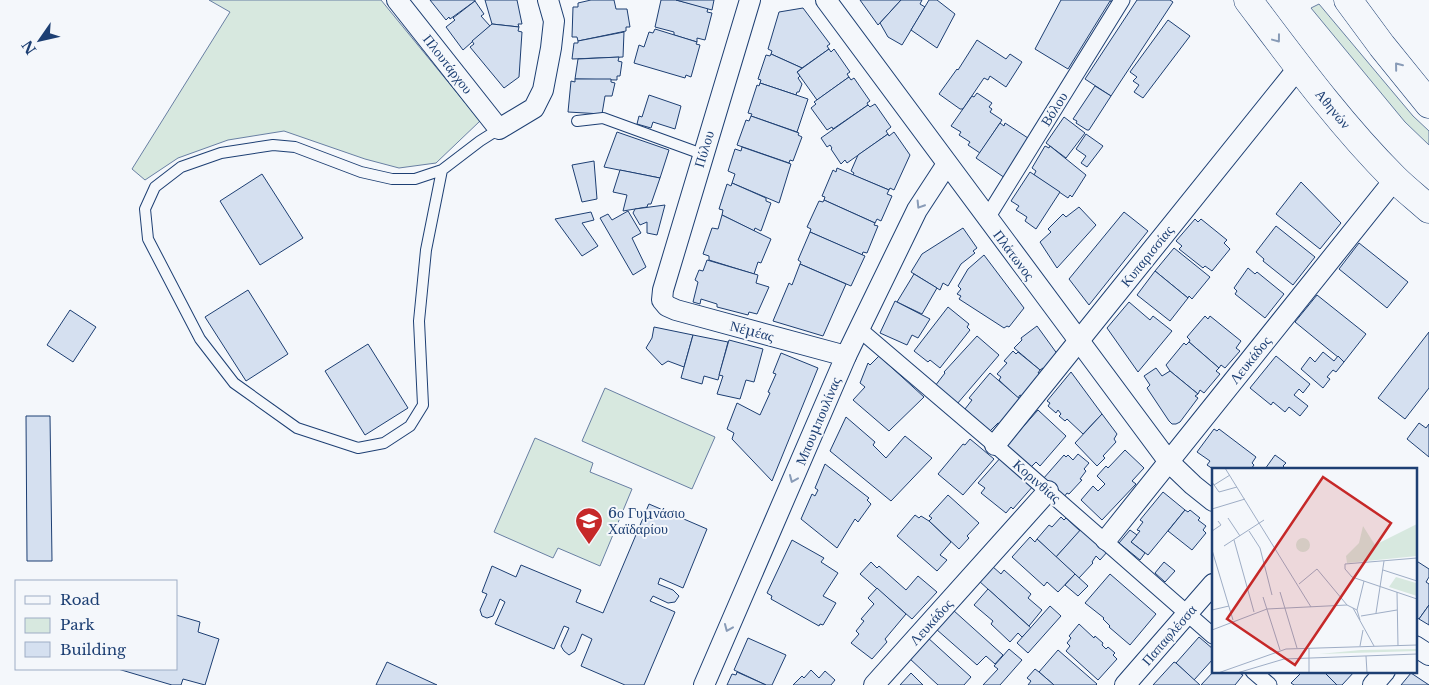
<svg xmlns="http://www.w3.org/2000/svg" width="1429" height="685" font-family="'Libre Baskerville',serif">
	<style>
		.green { fill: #d7e8df; stroke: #687fa3 }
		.building { fill: #d5e0f0; stroke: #1d3f73 }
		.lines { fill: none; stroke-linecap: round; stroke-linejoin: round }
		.service-casing { stroke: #1d3f73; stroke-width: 12 }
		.pedestrian-casing { stroke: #1d3f73; stroke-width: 17 }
		.minor-casing { stroke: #1d3f73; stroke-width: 22 }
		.trunk-casing { stroke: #1d3f73; stroke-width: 29 }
		.service { stroke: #f4f7fb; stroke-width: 10 }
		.pedestrian { stroke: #f4f7fb; stroke-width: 15 }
		.minor { stroke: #f4f7fb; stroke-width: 20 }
		.trunk { stroke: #f4f7fb; stroke-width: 28 }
		.oneway { stroke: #889bb7 }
		.labels { text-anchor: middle; stroke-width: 4; stroke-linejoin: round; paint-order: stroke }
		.street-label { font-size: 14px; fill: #1d3f73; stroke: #f4f7fb }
		.poi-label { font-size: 14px; fill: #1d3f73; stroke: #f4f7fb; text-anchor: start }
		.inset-road { fill: none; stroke: #9eadc5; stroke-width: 1 }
		.view { fill: #c62828; fill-opacity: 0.15; stroke: #c62828; stroke-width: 2.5 }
		.inset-edge { fill: none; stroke: #1d3f73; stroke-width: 2.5 }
	</style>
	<rect width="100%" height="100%" fill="#f4f7fb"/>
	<g class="green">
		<polygon points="209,0 381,0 480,121 436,163 399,168 365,159 284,131 228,140 178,158 145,180 132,169 230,12"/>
		<polygon points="1319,4 1413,116 1429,131 1429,145 1405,122 1311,8"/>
		<polygon points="605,388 715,437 692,489 582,441"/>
		<polygon points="535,438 593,463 590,472 632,489 600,566 558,548 553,558 494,532"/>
	</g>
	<g class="building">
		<polygon points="430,0 475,0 475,1 450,19 449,17 446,20"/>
		<polygon points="485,0 517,0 522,24 518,24 519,27 492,24"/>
		<polygon points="591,0 614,0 616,9 627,9 630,27 626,27 626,31 578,41 577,37 572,37 573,7 578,7 578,3"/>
		<polygon points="661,0 676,0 708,8 707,12 712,13 705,40 697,38 697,42 674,35 674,32 655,27"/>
		<polygon points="676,0 714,0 712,10"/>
		<polygon points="860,0 901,0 878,25"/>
		<polygon points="901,0 922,0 920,4 925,7 902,45 888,37 880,23"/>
		<polygon points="929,0 937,0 955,14 937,48 911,30"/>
		<polygon points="1061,0 1115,0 1114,3 1110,1 1068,69 1035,49"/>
		<polygon points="1137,0 1170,0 1173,2 1111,96 1085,79"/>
		<polygon points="475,1 484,14 481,16 490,26 463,50 446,27 455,20 453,18"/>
		<polygon points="803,8 830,44 827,46 829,49 802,68 771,54 772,51 768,49 779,12"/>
		<polygon points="1168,20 1190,36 1143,98 1134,92 1139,85 1133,81 1137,77 1130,72"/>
		<polygon points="492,24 519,27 518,31 522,32 519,77 504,88 470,47 474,44 472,41"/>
		<polygon points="655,29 697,42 696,44 700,45 691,77 686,75 685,78 634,63 639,45 644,47 649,32 653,33"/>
		<polygon points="624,32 623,57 572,59 574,43 578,43 578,41"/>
		<polygon points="977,40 1006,59 1010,54 1022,62 1006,87 990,76 988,80 984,78 963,109 960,109 939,94 957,69 958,70"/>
		<polygon points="829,49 831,52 834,49 850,72 847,74 849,77 817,100 797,72"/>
		<polygon points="771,54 802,68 797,72 800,76 798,78 802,84 799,92 797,92 796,95 760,83 761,80 758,79 766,55 770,56"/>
		<polygon points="619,57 618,61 622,62 620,76 617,76 617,80 575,79 578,59"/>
		<polygon points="849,77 851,80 854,78 870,101 867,103 868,105 833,129 832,127 827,130 811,108 816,104 814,102"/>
		<polygon points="575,79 611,79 611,82 615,83 612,96 605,96 602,114 568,112 571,81 575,82"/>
		<polygon points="760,83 808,99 797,132 751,116 752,114 748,113 757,85 759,86"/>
		<polygon points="1095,86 1111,96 1089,130 1087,130 1076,123 1077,121 1073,119"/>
		<polygon points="977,93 992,103 989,107 992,109 990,112 1002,120 980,153 968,145 970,142 959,135 961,132 951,126 972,96 974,97"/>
		<polygon points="649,95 681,106 675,129 653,122 651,128 637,124 639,116 642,117"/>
		<polygon points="875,104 891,127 886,131 888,134 847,163 845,160 841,164 831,149 832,148 830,145 827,147 821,138 868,105 870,107"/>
		<polygon points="751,116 799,133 798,135 802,137 793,161 790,160 789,163 737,145 746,120 749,121"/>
		<polygon points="1064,117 1085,133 1066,158 1046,143"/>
		<polygon points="1000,123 1004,126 1005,123 1031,140 1005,178 976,158"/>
		<polygon points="617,132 669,150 660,178 604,167"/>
		<polygon points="894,132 910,155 894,190 890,188 889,190 853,175 854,173 851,171 858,155 888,134 889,136"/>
		<polygon points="1086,134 1103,146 1087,167 1081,163 1086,156 1076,149"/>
		<polygon points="1045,146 1049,148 1050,146 1086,175 1072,197 1070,195 1068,198 1034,175 1036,171 1032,168"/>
		<polygon points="742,147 791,164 779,203 732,183 735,174 728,171 735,149 741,151"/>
		<polygon points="594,161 597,199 582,202 572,165"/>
		<polygon points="837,168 889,190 887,194 892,196 881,221 877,219 875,223 824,200 825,197 822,196 833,170 836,172"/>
		<polygon points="620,170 660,178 651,204 648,204 647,207 623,211 627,195 613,192"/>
		<polygon points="1030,172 1060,192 1036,229 1025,221 1027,217 1016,210 1019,206 1011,201"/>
		<polygon points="262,174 303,238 260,265 220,201"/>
		<polygon points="1301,182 1341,223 1320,249 1276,214"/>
		<polygon points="732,183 766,198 766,201 771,203 761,231 755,228 754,231 722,215 723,210 719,209 727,184 731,186"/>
		<polygon points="824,200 875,223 874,225 878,226 867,253 863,252 862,255 810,232 811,229 807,227 819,201 823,202"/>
		<polygon points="665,205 657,235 647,233 647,222 640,225 633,213 635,209"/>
		<polygon points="1079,207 1096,225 1057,268 1040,242 1051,232 1048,229 1063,214 1066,217"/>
		<polygon points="628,211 641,233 632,238 646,267 633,275 600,218 608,214 612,220"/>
		<polygon points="591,212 594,220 582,223 598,246 582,256 555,219"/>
		<polygon points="1124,212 1148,231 1089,305 1069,279"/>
		<polygon points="722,215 771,239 761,263 758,262 754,274 709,260 709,256 703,254 712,228 718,229"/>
		<polygon points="1195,219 1198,222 1201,219 1227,240 1224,243 1230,249 1212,271 1205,266 1203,268 1179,249 1182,246 1176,241"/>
		<polygon points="1276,226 1315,257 1293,285 1263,261 1264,259 1256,252"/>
		<polygon points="963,228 977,248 973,251 975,253 961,264 948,286 943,283 940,290 911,272 922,254"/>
		<polygon points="810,232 865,256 851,286 800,264 801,262 798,260"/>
		<polygon points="1359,243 1408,282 1387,308 1339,269"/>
		<polygon points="1174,248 1210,277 1192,299 1189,296 1188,298 1155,271"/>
		<polygon points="984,255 1024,308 1009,327 1007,326 1004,328 959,299 961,296 957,294 961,289 958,286 968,269"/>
		<polygon points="707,260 758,275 756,283 769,287 757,314 749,312 748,315 717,307 717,304 701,299 700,304 693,302 698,282 695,280 699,270 703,271"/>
		<polygon points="800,264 846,284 823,336 773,321 789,283 792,285"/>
		<polygon points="1248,268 1255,274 1257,272 1284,294 1265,318 1235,294 1237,291 1234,288"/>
		<polygon points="1155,271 1188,298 1170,321 1137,295"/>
		<polygon points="914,274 937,288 922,314 897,302"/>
		<polygon points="248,290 288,354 246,381 205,317"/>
		<polygon points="1317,295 1366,334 1344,362 1295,322"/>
		<polygon points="895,301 930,319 918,338 912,335 907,345 880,333"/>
		<polygon points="1129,302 1150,320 1153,316 1172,331 1138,372 1107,328"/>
		<polygon points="948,307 969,324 967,327 970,330 940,368 930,360 928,362 914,351"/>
		<polygon points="70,310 96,327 73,362 47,345"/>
		<polygon points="1205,316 1208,319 1210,316 1241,341 1236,348 1240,351 1225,368 1221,365 1219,368 1189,342 1190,340 1187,337"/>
		<polygon points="1037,326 1058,355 1045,370 1043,368 1040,370 1014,348 1022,340 1021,338"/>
		<polygon points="654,327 693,335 684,367 668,361 662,365 646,348 652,338"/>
		<polygon points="1429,332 1429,388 1405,419 1378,398"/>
		<polygon points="693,335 728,342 718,380 704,376 702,384 681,378"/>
		<polygon points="977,336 999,355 957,404 935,386 945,373 944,372"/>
		<polygon points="729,340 763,349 754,382 746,380 740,399 717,394 723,376 719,375"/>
		<polygon points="1189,342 1219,368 1216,371 1220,374 1204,393 1200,390 1198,394 1170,371 1166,365 1184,343 1186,345"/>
		<polygon points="368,344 408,408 365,435 325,371"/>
		<polygon points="1013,351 1016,354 1018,352 1040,370 1038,373 1041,374 1022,396 1020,395 1018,398 999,380 1001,377 997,374 1007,363 1004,361"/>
		<polygon points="1323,352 1334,361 1338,356 1344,362 1336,372 1333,370 1327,377 1330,379 1323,388 1301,369 1310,357 1315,362"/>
		<polygon points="781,353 818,368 772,481 732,439 734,433 727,429 737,403 760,415 770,393 768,392 776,374 773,373"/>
		<polygon points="879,356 924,397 889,431 853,400 865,387 860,383 868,363 870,365"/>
		<polygon points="1276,356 1310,384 1303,393 1299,389 1294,395 1308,406 1300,416 1289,407 1285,412 1273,402 1271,405 1250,388"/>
		<polygon points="1156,368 1162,376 1170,371 1198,394 1195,396 1198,398 1180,422 1176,424 1172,424 1169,421 1147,388 1150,385 1144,376"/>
		<polygon points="1071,372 1102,414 1083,434 1067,419 1065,421 1059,416 1061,414 1058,410 1056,413 1048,406 1050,403 1047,401"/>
		<polygon points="990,373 1021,400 1000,424 998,423 990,431 965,409 972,400 969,398"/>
		<polygon points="1038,410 1066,436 1040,466 1036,462 1030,468 1006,446"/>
		<polygon points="1102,414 1117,434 1114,439 1116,442 1103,456 1105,458 1097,466 1075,443"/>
		<polygon points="26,416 50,416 52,561 27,561"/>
		<polygon points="846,417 875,442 873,445 886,458 905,436 932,458 891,501 830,451"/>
		<polygon points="1419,423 1426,428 1429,424 1429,457 1407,439"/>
		<polygon points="1214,429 1217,431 1219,429 1256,457 1252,463 1254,465 1251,469 1213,469 1207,465 1210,461 1197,452"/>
		<polygon points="970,439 994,459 963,495 938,474 963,444 965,445"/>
		<polygon points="1125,450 1144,468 1132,481 1136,484 1102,520 1081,500 1093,486 1098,491 1105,484 1097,476 1106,466 1108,468"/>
		<polygon points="1078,454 1089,463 1084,469 1086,471 1080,479 1082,480 1069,494 1067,493 1064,497 1043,479 1064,455 1066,457 1068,455 1073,460"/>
		<polygon points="1275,455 1286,463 1283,466 1286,469 1265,469"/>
		<polygon points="1002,456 1034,485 1013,509 1011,507 1006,513 981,493 985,488 978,483"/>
		<polygon points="825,464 869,498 867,500 871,504 858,522 855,519 837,548 801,519 812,494 815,496 818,490 815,488"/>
		<polygon points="1163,492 1185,510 1148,555 1131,542 1140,531 1137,530 1143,522 1140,520"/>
		<polygon points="948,495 979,523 967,536 969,538 959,549 929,521 932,518 929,516"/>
		<polygon points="649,504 707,529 683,588 660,578 658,584 673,590 679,596 675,602 668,603 653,596 650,601 675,612 644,685 625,685 581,666 592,639 582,634 575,651 569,655 564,651 561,646 569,628 564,626 554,649 495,624 505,602 500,599 493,616 487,618 482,616 480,610 487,594 482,592 492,566 516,577 521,565 581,590 576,602 603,613"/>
		<polygon points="1185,510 1188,512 1190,510 1200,518 1198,520 1206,526 1203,530 1206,533 1192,550 1168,531"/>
		<polygon points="915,515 919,518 921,516 929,521 951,542 940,555 947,560 937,571 897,536"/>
		<polygon points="1061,517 1064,520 1066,518 1080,531 1056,557 1037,539 1049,525 1052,527"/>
		<polygon points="1082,528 1108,551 1100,560 1096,556 1092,562 1093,563 1079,578 1056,557"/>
		<polygon points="1130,530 1137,535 1131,542 1145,553 1140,560 1119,543"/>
		<polygon points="1030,537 1035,542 1037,539 1075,574 1058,592 1047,582 1044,586 1012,557"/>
		<polygon points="792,540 824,558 821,562 838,573 823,596 836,603 823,625 820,624 819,626 771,599 772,596 767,593"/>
		<polygon points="1415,560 1429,569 1429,577 1426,582 1429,584 1429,605 1419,619 1415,616"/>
		<polygon points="871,562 877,568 879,566 906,590 918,576 937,592 912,619 860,574"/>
		<polygon points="1164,562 1175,571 1165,582 1155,573"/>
		<polygon points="992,566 1001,574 1004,570 1031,594 1028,598 1042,610 1029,626 979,581"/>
		<polygon points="1075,574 1088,586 1078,596 1065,585"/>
		<polygon points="1110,574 1156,614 1130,645 1109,627 1110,626 1103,619 1104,618 1085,603"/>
		<polygon points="877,588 906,614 885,639 887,642 872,659 851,643 859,634 856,631 864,621 861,619 874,604 868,598"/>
		<polygon points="988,589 1031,628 1022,637 1018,633 1010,642 991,624 993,621 974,605"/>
		<polygon points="1429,605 1429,625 1419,619"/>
		<polygon points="1050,606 1061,616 1028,653 1017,643"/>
		<polygon points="953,610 1003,655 995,664 986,656 977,665 936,629"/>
		<polygon points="176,615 200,622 198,632 219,639 205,685 183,679 181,685 172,685 118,669 176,669"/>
		<polygon points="1079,624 1094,638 1095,636 1103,643 1102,645 1106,649 1108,647 1115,653 1113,655 1117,659 1098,680 1066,651 1070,646 1067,643 1071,638 1069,636"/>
		<polygon points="927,637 971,677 964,685 938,685 909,658"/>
		<polygon points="1199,637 1213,649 1213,659 1194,680 1176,663"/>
		<polygon points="748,638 786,655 772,685 766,685 734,670"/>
		<polygon points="1009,649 1022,660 1000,685 983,685 998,669 994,666"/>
		<polygon points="1058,650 1097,684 1096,685 1054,685 1039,672"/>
		<polygon points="387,662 437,685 376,685"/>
		<polygon points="1174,662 1176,663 1200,685 1153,685"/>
		<polygon points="1035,669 1039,672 1054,685 1028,685 1031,681 1027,678"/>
		<polygon points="811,670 819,678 825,671 835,680 831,685 793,685 802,676 804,678"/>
		<polygon points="1214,671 1242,671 1241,674 1243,675 1235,685 1201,685"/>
		<polygon points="1300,671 1323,671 1337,685 1294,685 1291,683 1301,673"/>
		<polygon points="1323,671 1355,671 1342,685 1337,685"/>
		<polygon points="737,672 766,685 727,685 732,674 736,675"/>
		<polygon points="911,673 923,685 900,685"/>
		<polygon points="1411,673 1429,685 1401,685"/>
	</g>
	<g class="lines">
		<g class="service-casing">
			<g id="service">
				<polyline points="577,121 603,118 702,154"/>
				<polyline points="442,170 426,250 419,321 423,405 410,426 384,443 358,448 297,428 234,383 200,339 148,239 145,209 155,187 181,167 221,153 273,145 295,147 361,172 392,179 415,179 442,170 480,141 499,129"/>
			</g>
		</g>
		<g class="pedestrian-casing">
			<g id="pedestrian">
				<polyline points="987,218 1122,0"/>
				<polyline points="859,329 995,445 1213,636"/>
				<polyline points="1253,671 1269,685"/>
			</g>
		</g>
		<g class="minor-casing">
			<g id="minor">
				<polyline points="397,0 499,129 534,108 543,90 551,48 554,21 548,0"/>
				<polyline points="750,0 663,290 662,300 667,306 676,310 846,356"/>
				<polyline points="826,0 1169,462 1193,485 1213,501"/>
				<polyline points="995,445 1299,67"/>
				<polyline points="1106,540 1395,179"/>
				<polyline points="1415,646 1429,655"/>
				<polyline points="704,685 846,356 917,210 947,164"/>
				<polyline points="874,685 1048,491"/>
				<polyline points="1125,685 1213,584"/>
				<polyline points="1373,685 1385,671"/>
			</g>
		</g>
		<g class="trunk-casing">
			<g id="trunk">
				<path d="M1248,0C1294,61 1340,124 1394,178C1405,189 1418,199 1429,209"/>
				<polyline points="1348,0 1382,46 1429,104"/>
			</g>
		</g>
		<use href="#service" class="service"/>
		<use href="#pedestrian" class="pedestrian"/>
		<use href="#minor" class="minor"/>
		<use href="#trunk" class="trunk"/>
	</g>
	<defs><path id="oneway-chevron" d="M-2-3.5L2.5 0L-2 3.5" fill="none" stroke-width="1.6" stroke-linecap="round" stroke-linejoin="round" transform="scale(1.25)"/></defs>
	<g class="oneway">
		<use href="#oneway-chevron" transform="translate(1277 39) rotate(53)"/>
		<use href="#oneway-chevron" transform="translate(1398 66) rotate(-129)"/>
		<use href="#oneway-chevron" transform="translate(920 205) rotate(122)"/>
		<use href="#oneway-chevron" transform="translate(793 479) rotate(113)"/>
		<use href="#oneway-chevron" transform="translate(728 628) rotate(113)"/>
	</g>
	<defs>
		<g id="school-pin" transform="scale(1.4375)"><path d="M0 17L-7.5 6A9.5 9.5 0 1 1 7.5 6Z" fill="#c62828" stroke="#f4f7fb"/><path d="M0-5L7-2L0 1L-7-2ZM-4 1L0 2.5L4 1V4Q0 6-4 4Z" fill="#fff"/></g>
	</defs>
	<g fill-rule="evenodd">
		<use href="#school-pin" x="589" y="521"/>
	</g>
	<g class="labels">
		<g class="street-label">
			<text transform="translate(448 64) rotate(52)" y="5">Πλουτάρχου</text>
			<text transform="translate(1054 109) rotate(-58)" y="5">Βόλου</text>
			<text transform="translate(1333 109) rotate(50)" y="5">Αθηνών</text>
			<text transform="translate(704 149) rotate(-73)" y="5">Πύλου</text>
			<text transform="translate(1014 255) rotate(53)" y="5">Πλάτωνος</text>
			<text transform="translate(1147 256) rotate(-51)" y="5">Κυπαρισσίας</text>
			<text transform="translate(752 331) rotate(15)" y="5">Νέμέας</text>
			<text transform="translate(1250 360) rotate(-51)" y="5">Λευκάδος</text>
			<text transform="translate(818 421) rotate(-67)" y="5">Μπουμπουλίνας</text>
			<text transform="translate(1037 481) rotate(41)" y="5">Κορινθίας</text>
			<text transform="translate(931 622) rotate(-48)" y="5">Λευκάδος</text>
			<text transform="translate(1169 635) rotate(-49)" y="5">Παπαφλέσσα</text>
		</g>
		<g class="poi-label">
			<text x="608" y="518">6ο Γυμνάσιο<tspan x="608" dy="16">Χαϊδαρίου</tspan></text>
		</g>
	</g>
	<g transform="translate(1212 468)">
		<rect width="205" height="205" fill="#f4f7fb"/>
		<path d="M205,56V88L135,95L134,88L147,75L151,58L163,77ZM84 77a7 7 0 1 1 14 0a7 7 0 1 1-14 0ZM184,109L204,115L205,128L177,119ZM205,181V183L107,186L149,182Z" fill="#d7e8df"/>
		<path class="inset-road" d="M13,0L99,139M0,14L7,24L25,19M2,17L18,7M0,41L33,31M16,50L28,68M0,63L9,57L6,53M37,63L48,80L60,127M22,72L42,144M12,78L52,52M0,82L21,152M205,90L133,96V101L140,109L205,131M171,102L205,113M87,116L105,101L135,137L145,142L148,152M68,124L85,180M185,124L186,178M51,129L68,182M141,140L162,178M0,142L17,138M145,142L152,113M164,145L172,93M149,148L185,142M0,162L55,141L135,137M148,178L151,162M97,180V205M154,188L155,205M6,205L74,181L205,177M25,205L72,191L205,186"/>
		<path class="view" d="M111,9L179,55L83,197L15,151Z"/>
		<rect width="205" height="205" class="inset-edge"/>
	</g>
	<rect x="15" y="580" width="162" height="90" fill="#f4f7fb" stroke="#9eadc5"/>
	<rect x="25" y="596" width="25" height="8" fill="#f4f7fb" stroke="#9eadc5"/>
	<text x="60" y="605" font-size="15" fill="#1d3f73">Road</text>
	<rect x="25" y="618" width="25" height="15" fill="#d7e8df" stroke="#9eadc5"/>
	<text x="60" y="630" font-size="15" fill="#1d3f73">Park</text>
	<rect x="25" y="642" width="25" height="15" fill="#d5e0f0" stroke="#9eadc5"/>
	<text x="60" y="655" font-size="15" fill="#1d3f73">Building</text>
	<g transform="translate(40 40) rotate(236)" stroke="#f4f7fb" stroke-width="4" paint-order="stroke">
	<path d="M0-4L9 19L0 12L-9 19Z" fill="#1d3f73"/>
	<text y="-8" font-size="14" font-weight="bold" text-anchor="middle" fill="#1d3f73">N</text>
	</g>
</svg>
